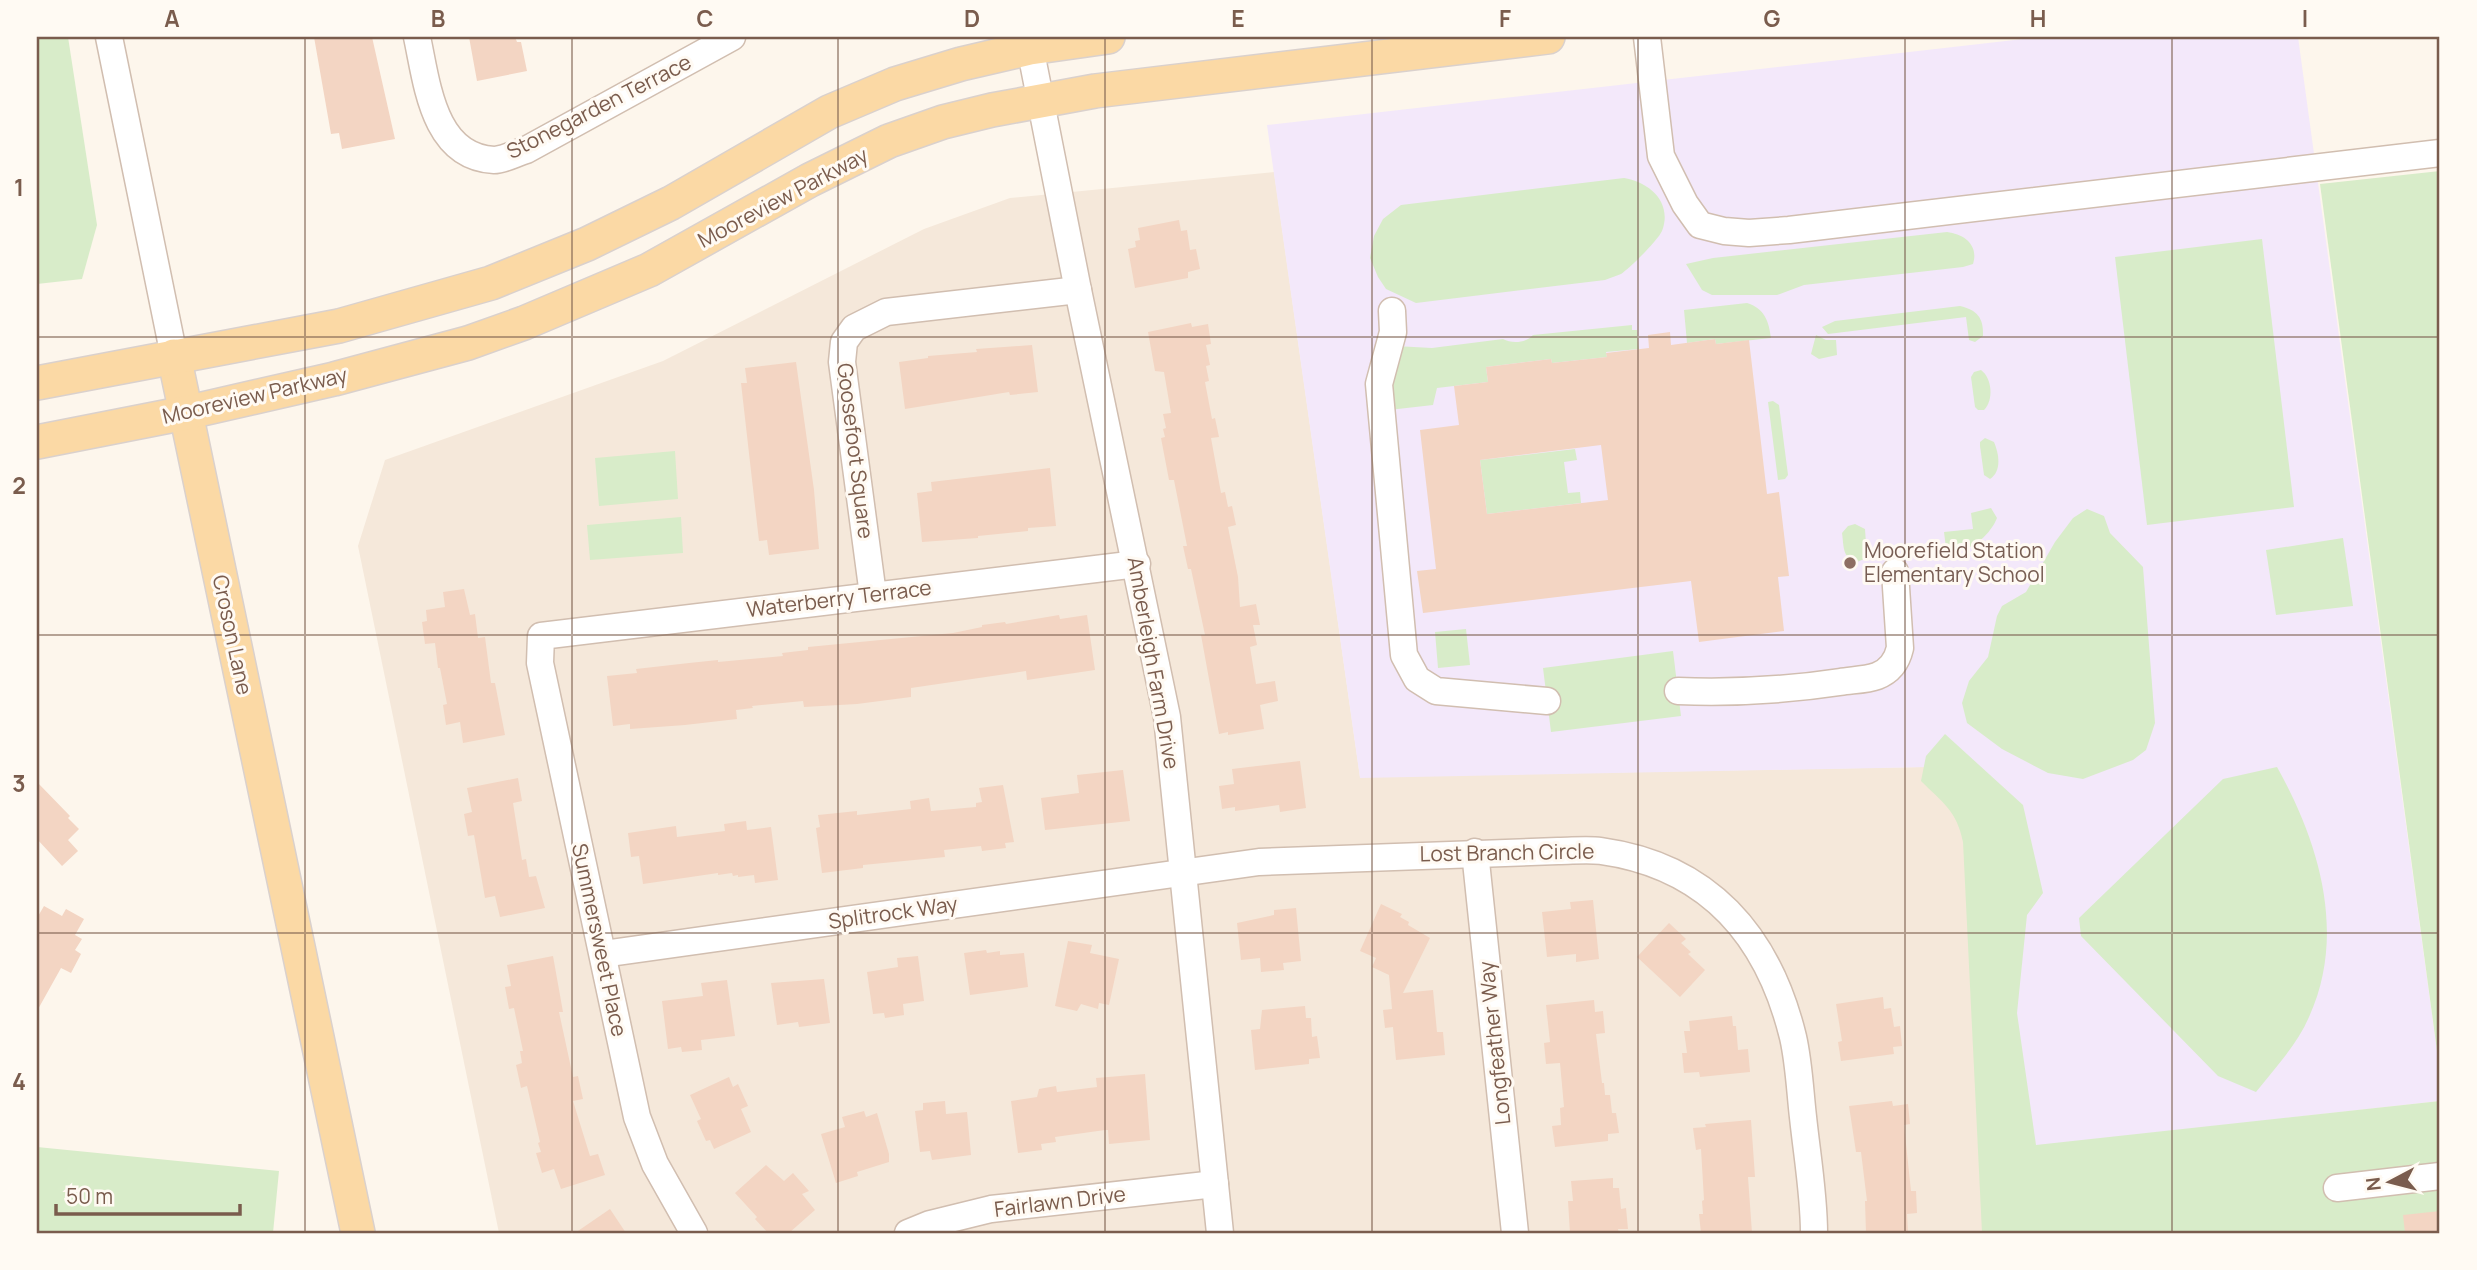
<svg xmlns="http://www.w3.org/2000/svg" width="2477" height="1270" font-family="Manrope,sans-serif">
	<style>
		.residential { fill: #f5e8da }
		.education { fill: #f3e8fa }
		.green { fill: #d8ecc9 }
		.building { fill: #f3d5c3; fill-rule: evenodd }
		.lines { fill: none; stroke-linecap: round; stroke-linejoin: round }
		.minor-casing { stroke: #d1beb0; stroke-width: 29 }
		.major-casing { stroke: #dad1cd; stroke-width: 36 }
		.minor { stroke: #fff; stroke-width: 26 }
		.major { stroke: #fbd9a5; stroke-width: 33 }
		.grid { fill: none; stroke: #7a5c4d; stroke-width: 2; stroke-opacity: 0.55 }
		.education-dot { fill: #8d6e63; stroke: #fffaf3; stroke-width: 2.5 }
		.labels { text-anchor: middle; stroke-width: 6; stroke-linejoin: round; paint-order: stroke }
		.street-label { font-size: 21px; fill: #7a5c4d; stroke: #fffaf3 }
		.education-label { font-size: 21px; fill: #785e54; stroke: #fffaf3; text-anchor: start }
		.neatline { fill: none; stroke: #7a5c4d; stroke-width: 2.5 }
		.grid-label { font-size: 23px; text-anchor: middle; font-weight: bold; fill: #7a5c4d }
	</style>
	<rect width="100%" height="100%" fill="#fdf6ec"/>
	<polygon class="residential" points="1274,172 1360,777 1980,766 2003,1233 499,1233 358,546 385,460 663,361 924,229 1010,198"/>
	<polygon class="education" points="2041,37 2298,37 2440,1073 2440,1101 1999,1150 1980,766 1360,778 1267,125"/>
	<g class="green">
		<polygon points="37,37 68,37 97,225 82,279 37,284"/>
		<polygon points="2440,171 2440,1073 2320,184"/>
		<path d="M1624,178C1649,182 1673,202 1662,231C1658,240 1630,268 1621,274C1616,276 1610,278 1605,280L1416,303L1386,289L1378,277L1370,258L1374,236L1383,219L1401,205Z"/>
		<path d="M1947,232C1964,234 1979,245 1973,264L1963,267L1804,285L1777,295H1712L1702,290L1686,264L1713,258Z"/>
		<polygon points="2262,239 2294,507 2147,525 2115,257"/>
		<path d="M1747,303C1764,308 1769,321 1771,338L1716,344L1715,339L1687,343L1684,310Z"/>
		<path d="M1960,306C1977,310 1984,318 1983,336L1975,342L1969,340L1966,317L1828,334L1822,327L1835,321Z"/>
		<path d="M1632,325V330H1637L1639,349L1606,352L1607,357L1552,363L1551,359L1486,367L1488,382L1437,388L1433,405L1389,410L1395,346L1432,348L1503,339C1512,344 1526,343 1533,335Z"/>
		<polygon points="1816,335 1826,340 1836,340 1837,355 1819,359 1811,354"/>
		<path d="M1981,370C1992,378 1994,400 1984,410H1978L1975,407L1971,377L1974,372Z"/>
		<polygon points="1773,401 1779,405 1788,475 1785,479 1778,480 1768,402"/>
		<path d="M1985,438L1994,442C1999,454 2002,471 1990,479L1984,475L1980,446V442Z"/>
		<polygon points="1575,449 1577,460 1564,462 1568,493 1580,492 1581,503 1487,514 1480,460"/>
		<polygon points="675,451 678,499 599,506 595,458"/>
		<path d="M1991,508L1997,518C1990,536 1965,558 1946,548L1944,532L1973,529L1971,513Z"/>
		<polygon points="2087,509 2104,516 2110,533 2143,567 2155,723 2146,750 2133,760 2083,779 2048,773 2002,749 1967,723 1962,703 1969,681 1988,657 1997,616 2002,606 2026,592 2055,542 2073,518"/>
		<polygon points="681,517 683,553 590,560 587,525"/>
		<path d="M1855,524L1865,529L1867,558L1857,562C1842,558 1844,547 1842,533L1848,526Z"/>
		<polygon points="2343,538 2353,606 2276,615 2266,550"/>
		<polygon points="1466,629 1470,665 1438,668 1435,632"/>
		<polygon points="1673,651 1681,716 1551,732 1543,668"/>
		<path d="M1945,734L2023,805L2043,893L2027,915L2017,1013L2036,1145L2440,1101V1233H1982L1963,842C1957,811 1942,802 1921,781L1926,756Z"/>
		<path d="M2277,767C2319,842 2347,934 2309,1017C2297,1045 2275,1068 2256,1092L2218,1076L2081,936L2079,918L2223,779Z"/>
		<polygon points="37,1147 279,1171 273,1233 37,1233"/>
	</g>
	<g class="building">
		<polygon points="314,37 372,37 395,139 342,149 339,133 331,134"/>
		<polygon points="469,37 515,37 517,42 521,42 527,71 477,81"/>
		<polygon points="1179,220 1181,231 1187,230 1190,250 1196,249 1200,269 1188,272 1188,278 1135,288 1128,249 1136,247 1135,241 1140,240 1138,228"/>
		<polygon points="1191,323 1192,327 1208,324 1211,344 1206,345 1210,365 1206,366 1209,381 1205,382 1212,419 1215,418 1219,437 1211,438 1221,493 1225,492 1228,507 1232,506 1236,525 1228,527 1238,577 1240,607 1256,604 1260,625 1253,625 1257,645 1250,647 1256,684 1275,681 1278,701 1260,705 1264,729 1228,735 1228,732 1219,734 1201,635 1205,635 1191,569 1188,569 1183,546 1187,546 1174,480 1169,480 1161,438 1165,437 1163,429 1166,428 1163,414 1171,413 1164,372 1155,371 1148,332"/>
		<path d="M1670,332L1671,345L1715,339L1716,344L1749,340L1767,494L1779,492L1789,576L1778,577L1784,631L1699,642L1691,581L1423,613L1417,571L1436,569L1420,430L1459,425L1454,386L1488,382L1486,367L1551,359L1552,363L1607,357L1606,353L1649,348L1648,335ZM1601,445L1608,500L1487,514L1480,460Z"/>
		<polygon points="1032,345 1038,392 1010,395 1009,392 905,409 899,362 928,358 928,356 977,352 976,349"/>
		<polygon points="796,362 814,490 819,549 769,555 767,540 759,541 741,383 747,383 745,368"/>
		<polygon points="1050,468 1056,526 1028,528 1028,531 978,536 978,538 922,542 917,493 932,491 931,482"/>
		<polygon points="464,589 470,615 475,614 478,638 485,637 491,683 495,683 505,735 463,743 460,722 446,725 443,705 447,704 440,668 438,668 435,643 425,644 422,622 427,621 426,610 445,607 443,592"/>
		<polygon points="1059,615 1060,619 1087,615 1095,670 1027,680 1026,671 911,688 911,697 857,704 804,707 803,701 752,706 753,708 736,710 737,719 685,725 630,729 630,724 613,726 607,676 637,673 636,669 689,663 718,660 718,662 783,656 782,653 808,650 808,647 953,633 982,627 982,625 1005,622 1006,624"/>
		<polygon points="1300,761 1306,808 1280,812 1279,805 1235,811 1235,807 1222,809 1219,786 1234,784 1232,769"/>
		<polygon points="1123,770 1130,821 1045,830 1041,798 1079,793 1077,775"/>
		<polygon points="518,778 522,801 513,803 522,860 526,859 529,877 536,876 545,908 500,917 495,896 485,898 474,835 468,836 464,814 472,812 467,788"/>
		<polygon points="37,782 70,816 68,818 79,829 68,840 78,851 62,866 37,839"/>
		<polygon points="1003,785 1014,842 1005,843 1006,848 982,851 981,846 944,850 945,857 863,865 863,868 822,873 816,828 820,827 818,815 857,811 857,815 911,809 910,801 929,798 931,811 976,807 976,803 982,802 979,788"/>
		<polygon points="746,821 747,830 771,827 778,880 755,883 754,875 738,877 738,875 733,876 732,873 718,875 718,873 643,884 639,856 631,857 628,833 676,826 677,837 725,831 724,824"/>
		<polygon points="1593,900 1599,959 1576,962 1576,954 1547,957 1542,912 1571,909 1570,902"/>
		<polygon points="1381,904 1402,914 1400,917 1409,922 1408,925 1430,938 1403,993 1433,990 1437,1032 1443,1032 1445,1055 1396,1060 1393,1027 1385,1028 1383,1010 1392,1009 1389,975 1372,967 1376,958 1360,951"/>
		<polygon points="44,906 62,916 66,909 84,919 75,935 82,939 75,950 81,954 71,973 61,968 37,1011 37,918"/>
		<polygon points="1296,908 1301,961 1283,963 1284,970 1261,972 1260,958 1241,960 1237,923 1274,915 1274,910"/>
		<polygon points="1669,923 1686,939 1681,943 1691,952 1688,954 1705,970 1680,997 1637,957"/>
		<polygon points="1068,941 1092,945 1090,953 1119,959 1109,1005 1099,1003 1098,1009 1081,1004 1077,1011 1055,1006"/>
		<polygon points="986,950 987,953 1000,951 1000,955 1024,953 1028,987 970,995 964,953"/>
		<polygon points="553,956 563,1012 559,1012 573,1077 578,1076 583,1099 573,1101 590,1156 598,1154 605,1175 561,1189 554,1169 542,1173 536,1153 541,1152 538,1143 540,1142 527,1086 521,1088 516,1065 522,1063 520,1051 523,1051 514,1008 509,1009 505,987 511,986 507,965"/>
		<polygon points="918,956 924,1001 903,1004 904,1015 885,1018 884,1013 873,1014 867,972 898,967 897,958"/>
		<polygon points="824,979 830,1023 799,1027 798,1022 777,1025 771,983"/>
		<polygon points="727,980 735,1036 701,1040 702,1050 682,1052 681,1047 668,1049 662,1001 703,996 701,983"/>
		<polygon points="1883,997 1884,1009 1891,1008 1894,1027 1900,1026 1902,1046 1893,1047 1894,1054 1841,1061 1838,1042 1842,1041 1836,1004"/>
		<polygon points="1594,1000 1595,1012 1603,1011 1605,1033 1596,1034 1602,1083 1604,1083 1605,1095 1610,1095 1612,1113 1616,1113 1619,1133 1608,1134 1608,1141 1555,1147 1552,1126 1561,1125 1560,1108 1564,1107 1560,1063 1546,1064 1544,1043 1550,1042 1546,1005"/>
		<polygon points="1305,1006 1306,1018 1311,1018 1312,1037 1317,1036 1320,1058 1309,1059 1309,1064 1255,1070 1251,1030 1260,1029 1262,1010"/>
		<polygon points="1732,1016 1733,1026 1736,1026 1738,1050 1748,1049 1750,1072 1700,1077 1699,1072 1684,1073 1682,1053 1687,1053 1684,1031 1690,1031 1689,1021"/>
		<polygon points="1145,1074 1150,1140 1109,1144 1108,1130 1105,1130 1055,1137 1056,1142 1041,1144 1042,1150 1018,1153 1011,1101 1037,1097 1039,1089 1056,1086 1057,1092 1097,1087 1096,1078"/>
		<polygon points="729,1077 733,1087 738,1084 748,1106 741,1109 751,1132 714,1149 710,1140 706,1141 697,1121 701,1119 690,1095"/>
		<polygon points="945,1101 946,1114 967,1112 971,1155 932,1160 930,1151 920,1152 915,1111 923,1110 923,1103"/>
		<polygon points="1892,1101 1893,1106 1908,1104 1910,1124 1904,1125 1911,1191 1916,1191 1917,1213 1907,1214 1908,1233 1866,1233 1865,1201 1867,1201 1861,1152 1856,1152 1849,1106"/>
		<polygon points="864,1111 866,1117 877,1113 889,1154 889,1162 857,1172 858,1176 836,1183 821,1134 845,1127 842,1117"/>
		<polygon points="1751,1120 1755,1177 1748,1177 1752,1233 1701,1233 1699,1214 1703,1214 1702,1201 1704,1200 1701,1149 1696,1150 1693,1128 1706,1127 1705,1124"/>
		<polygon points="766,1165 784,1181 793,1173 809,1191 802,1194 815,1210 789,1233 768,1233 755,1219 757,1217 735,1193"/>
		<polygon points="1613,1178 1613,1188 1619,1188 1621,1209 1626,1208 1628,1229 1618,1229 1619,1233 1570,1233 1568,1201 1573,1201 1571,1181"/>
		<polygon points="610,1209 626,1233 575,1233"/>
		<polygon points="2440,1211 2440,1233 2405,1233 2403,1215"/>
	</g>
	<g class="lines">
		<g class="minor-casing">
			<g id="minor">
				<polyline points="109,37 174,356"/>
				<path d="M417,37C427,83 433,157 494,160C504,160 516,153 526,150L732,37"/>
				<polyline points="1028,37 1078,290 1167,717 1220,1233"/>
				<polyline points="1647,37 1661,156 1685,204 1700,225 1724,231 1749,233 1789,230 2440,153"/>
				<polyline points="1392,311 1393,332 1379,384 1404,655 1417,679 1436,691 1547,701"/>
				<polyline points="873,595 842,362 844,342 854,328 886,312 1078,290"/>
				<path d="M1678,691C1731,693 1787,690 1840,682C1852,680 1866,680 1877,676C1890,671 1897,661 1900,648L1895,572"/>
				<polyline points="1475,852 1515,1233"/>
				<path d="M603,954L1259,862L1558,851C1572,851 1587,849 1601,851C1708,866 1768,935 1793,1037C1799,1063 1800,1091 1803,1117C1807,1155 1814,1195 1814,1233"/>
				<polyline points="2337,1188 2440,1176"/>
				<polyline points="694,1233 655,1164 637,1117 540,663 541,636 1137,564"/>
				<polyline points="908,1233 930,1224 991,1209 1215,1184"/>
			</g>
		</g>
		<g class="major-casing">
			<g id="major">
				<polyline points="174,356 358,1233"/>
				<polyline points="37,383 339,326 491,283 587,244 671,203 829,112 895,84 961,64 1030,48 1108,37"/>
				<polyline points="37,442 185,413 334,379 468,343 524,323 649,270 810,180 889,141 943,122 992,110 1095,91 1548,37"/>
			</g>
		</g>
		<use href="#minor" class="minor"/>
		<use href="#major" class="major"/>
	</g>
	<path class="grid" d="M305,37V1233M572,37V1233M838,37V1233M1105,37V1233M1372,37V1233M1638,37V1233M1905,37V1233M2172,37V1233M37,337H2440M37,635H2440M37,933H2440"/>
	<circle class="education-dot" cx="1850" cy="563" r="7"/>
	<g class="labels">
		<g class="street-label">
			<text transform="translate(599 107) rotate(-27)" y="7">Stonegarden Terrace</text>
			<text transform="translate(783 198) rotate(-28)" y="7">Mooreview Parkway</text>
			<text transform="translate(255 396) rotate(-13)" y="7">Mooreview Parkway</text>
			<text transform="translate(855 451) rotate(83)" y="7">Goosefoot Square</text>
			<text transform="translate(839 599) rotate(-7)" y="7">Waterberry Terrace</text>
			<text transform="translate(232 635) rotate(78)" y="7">Croson Lane</text>
			<text transform="translate(1153 663) rotate(80)" y="7">Amberleigh Farm Drive</text>
			<text transform="translate(1507 853) rotate(-1)" y="7">Lost Branch Circle</text>
			<text transform="translate(893 913) rotate(-8)" y="7">Splitrock Way</text>
			<text transform="translate(599 940) rotate(78)" y="7">Summersweet Place</text>
			<text transform="translate(1495 1043) rotate(-96)" y="7">Longfeather Way</text>
			<text transform="translate(1060 1202) rotate(-7)" y="7">Fairlawn Drive</text>
		</g>
		<g class="education-label">
			<text x="1864" y="558">Moorefield Station<tspan x="1864" dy="24">Elementary School</tspan></text>
		</g>
	</g>
	<rect width="2477" height="1270" fill="none" stroke="#fffaf3" stroke-width="77"/>
	<g transform="translate(2390 1182) rotate(263)" stroke="#fffaf3" stroke-width="5" paint-order="stroke">
	<path d="M0-5L12 26L0 18L-12 26Z" fill="#7a5c4d"/>
	<text y="-10" font-size="19" font-weight="bold" text-anchor="middle" fill="#7a5c4d">N</text>
	</g>
	<path d="M56 1204v10h184v-10" fill="none" stroke="#7a5c4d" stroke-width="3.5"/>
	<text x="66" y="1204" font-size="21" fill="#7a5c4d" stroke="#fffaf3" stroke-width="5" paint-order="stroke">50 m</text>
	<rect x="38" y="38" width="2400" height="1194" class="neatline"/>
	<g class="grid-label">
		<text x="172" y="27">A</text>
		<text x="438" y="27">B</text>
		<text x="705" y="27">C</text>
		<text x="972" y="27">D</text>
		<text x="1238" y="27">E</text>
		<text x="1505" y="27">F</text>
		<text x="1772" y="27">G</text>
		<text x="2038" y="27">H</text>
		<text x="2305" y="27">I</text>
		<text x="19" y="196">1</text>
		<text x="19" y="494">2</text>
		<text x="19" y="792">3</text>
		<text x="19" y="1090">4</text>
	</g>
</svg>
